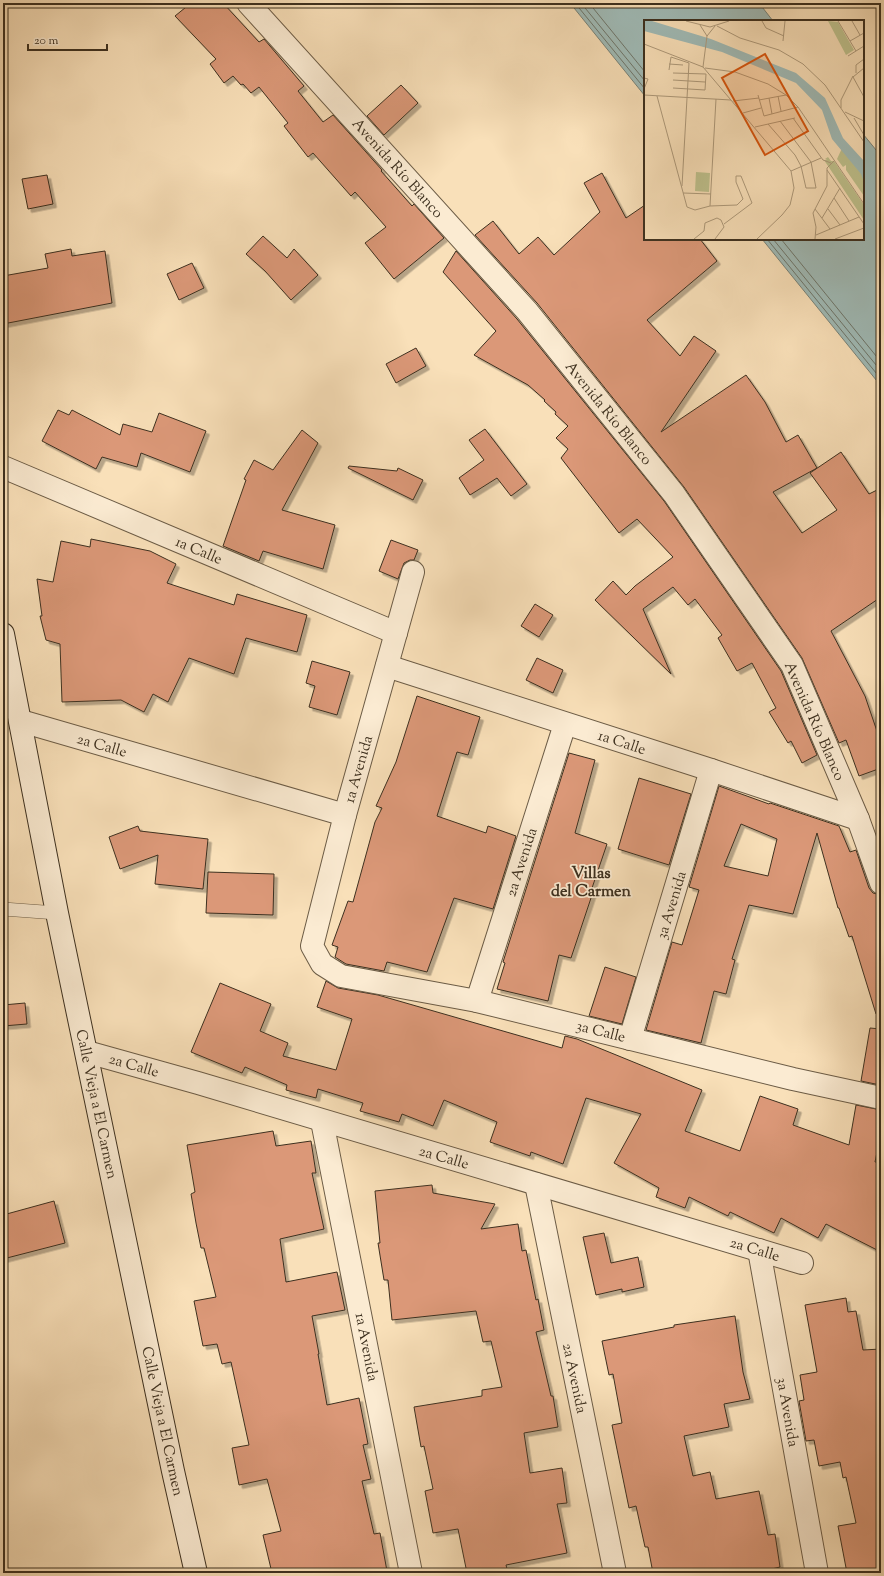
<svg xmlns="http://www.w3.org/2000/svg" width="884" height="1576" font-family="'Sorts Mill Goudy',serif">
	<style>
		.water { fill: #a0bbb7; stroke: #78837a }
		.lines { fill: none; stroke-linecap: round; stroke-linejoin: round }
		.shore { stroke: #6e766b; stroke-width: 1 }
		.building { fill: #db9878; stroke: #3d301f; fill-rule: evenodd; filter: url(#shadow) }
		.lane-casing { stroke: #6c5c46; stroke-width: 14 }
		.street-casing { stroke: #6c5c46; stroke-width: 24 }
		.secondary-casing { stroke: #3d301f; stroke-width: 24 }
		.lane { stroke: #fbebd2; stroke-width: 13 }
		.street { stroke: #fbebd2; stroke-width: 22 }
		.secondary { stroke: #fbebd2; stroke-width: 22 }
		.labels { text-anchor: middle; stroke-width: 3.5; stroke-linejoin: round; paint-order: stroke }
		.street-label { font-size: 15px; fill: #3d301f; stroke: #fbebd2 }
		.neighbourhood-label { font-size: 16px; font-weight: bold; fill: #3d301f; stroke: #fbebd2 }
		.inset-road { fill: none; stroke: #ae9a7b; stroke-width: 1 }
		.view { fill: #d7550e; fill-opacity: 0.15; stroke: #d7550e; stroke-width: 2 }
		.inset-edge { fill: none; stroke: #3d301f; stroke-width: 2 }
	</style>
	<defs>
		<filter id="shadow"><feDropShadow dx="3.5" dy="3.5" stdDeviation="0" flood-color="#0004"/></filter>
	</defs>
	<rect width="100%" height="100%" fill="#f9e0b9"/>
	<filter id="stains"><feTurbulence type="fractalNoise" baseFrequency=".005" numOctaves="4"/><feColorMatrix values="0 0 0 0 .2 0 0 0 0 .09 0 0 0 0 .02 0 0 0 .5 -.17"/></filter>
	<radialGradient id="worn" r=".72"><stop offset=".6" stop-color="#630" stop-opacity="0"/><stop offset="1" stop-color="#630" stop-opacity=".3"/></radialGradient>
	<g class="water">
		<polygon points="570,3 759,3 773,21 645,21 645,96"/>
		<polygon points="863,134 881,156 881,386 762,239 863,239"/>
	</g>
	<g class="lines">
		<g class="shore">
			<polyline points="575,3 645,89"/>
			<polyline points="581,3 645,81"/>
			<polyline points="589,3 645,72"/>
			<polyline points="767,239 881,379"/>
			<polyline points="773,239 881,371"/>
			<polyline points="781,239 881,362"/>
		</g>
	</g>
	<g class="building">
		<polygon points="191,3 223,3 259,42 264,39 304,86 298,91 323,122 333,115 382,170 381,171 412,206 414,204 444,238 394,279 365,243 386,227 355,192 351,196 313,153 308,157 284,126 288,123 259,87 251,93 243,84 241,85 233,76 224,83 210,64 216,59 175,16"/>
		<polygon points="401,85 418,103 384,135 367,116"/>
		<polygon points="602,173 626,218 645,205 645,239 700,239 717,261 647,320 680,356 694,336 716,351 661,432 746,375 765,402 786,442 798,435 817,468 773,492 802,533 837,510 810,473 841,452 869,494 881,488 881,597 831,631 865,696 881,743 881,768 859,776 846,740 839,743 802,658 684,487 537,303 475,235 493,221 519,254 538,237 554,255 600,212 584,183"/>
		<polygon points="47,175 53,204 28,209 22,179"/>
		<polygon points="263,236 287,258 294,249 318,275 291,300 265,271 246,254"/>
		<polygon points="71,249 72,256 105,251 112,303 3,324 3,276 48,268 45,254"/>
		<polygon points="456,251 517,319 664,501 781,671 817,755 802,763 791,741 788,743 769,712 776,708 752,663 737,671 718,638 722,635 695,599 688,605 673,587 643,609 671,674 595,600 613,581 626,595 635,586 673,557 637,519 619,533 561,458 568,449 556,438 568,426 555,414 556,412 544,401 545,400 528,385 474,355 496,331 443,272"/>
		<polygon points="192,263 204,288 179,300 167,274"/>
		<polygon points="416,348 426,366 396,383 386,364"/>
		<polygon points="58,410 69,415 72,410 120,435 123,424 152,432 159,413 206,431 190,472 141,453 137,467 102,457 96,469 42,441"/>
		<polygon points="485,429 527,484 511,496 497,478 470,495 459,478 484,460 469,440"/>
		<polygon points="302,430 318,443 282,510 335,525 323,569 263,551 259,561 223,546 246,480 244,479 254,460 273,470"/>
		<polygon points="349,466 397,471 398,468 423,480 413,500 348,468"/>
		<polygon points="91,539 150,551 176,564 167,583 234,605 237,594 307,615 297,652 246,638 234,674 189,658 168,702 153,694 144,712 121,700 62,702 60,644 46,640 40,616 42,616 37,579 53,582 61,541 90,547"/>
		<polygon points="391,540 418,550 414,560 410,560 404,563 398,579 379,571"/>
		<polygon points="535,604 553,615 539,637 521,626"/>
		<polygon points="537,658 563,670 553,693 526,680"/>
		<polygon points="312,661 350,672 337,715 309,707 315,686 306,683"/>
		<polygon points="417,696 480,717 468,755 457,752 437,816 486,833 488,826 516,836 493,909 454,898 427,972 387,962 384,971 346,964 335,957 338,947 332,945 348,901 353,902 375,822 382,808 376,806 396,762"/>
		<polygon points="569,753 595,760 575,833 607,844 591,891 593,892 571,958 559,955 548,1001 497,989 505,963 503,962"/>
		<polygon points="639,778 691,794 669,865 618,849"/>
		<path d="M719,786L769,804L770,803L839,826L850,852L856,850L869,888L873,893L881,895V1013L876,1014L852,936L849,937L839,908H838L817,833L793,914L749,905L732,959L735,960L726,994L714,991L701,1043L646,1030L672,942L682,945L699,890L689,887ZM741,824L777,839L768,876L724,866Z"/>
		<polygon points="138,826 140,831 208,839 203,889 155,884 158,855 120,869 109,837"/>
		<polygon points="208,872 274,874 273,915 206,913"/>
		<polygon points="605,967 636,977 622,1024 589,1016"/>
		<polygon points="326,981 338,988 378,995 562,1048 565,1036 577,1039 702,1090 685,1131 740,1151 760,1096 798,1109 793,1125 849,1145 856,1105 881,1110 881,1132 875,1162 881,1162 881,1252 826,1224 818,1238 781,1218 774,1233 730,1212 728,1216 689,1197 685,1208 656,1197 659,1188 614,1163 641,1114 586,1098 563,1164 531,1152 530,1156 490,1142 497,1122 444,1100 433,1126 402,1114 399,1122 360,1111 363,1103 318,1089 316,1098 286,1090 287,1085 245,1067 242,1073 191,1052 220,983 271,1004 260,1031 288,1043 283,1056 336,1070 352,1019 317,1007"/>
		<polygon points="25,1003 27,1024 3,1026 3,1005"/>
		<polygon points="870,1028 881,1029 880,1085 861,1081"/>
		<polygon points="273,1131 276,1146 311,1141 316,1173 312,1173 324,1229 280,1239 286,1282 337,1272 345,1310 312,1316 319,1354 318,1354 327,1405 359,1398 368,1444 363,1445 371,1479 362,1481 374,1534 380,1533 387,1571 376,1573 272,1573 263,1535 281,1531 267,1479 239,1485 232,1448 249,1445 231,1362 222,1364 217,1344 203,1346 194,1301 216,1297 204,1248 201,1248 196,1223 191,1194 195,1192 187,1145"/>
		<polygon points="432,1185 433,1193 495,1204 481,1229 518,1224 522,1251 526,1250 536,1300 538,1299 544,1330 536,1332 551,1396 553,1396 558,1427 524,1433 530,1473 562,1468 567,1503 557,1504 567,1553 506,1565 508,1573 467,1573 458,1529 433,1533 425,1491 433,1489 424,1446 421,1447 414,1407 482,1396 482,1390 502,1387 491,1341 483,1342 476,1311 392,1320 388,1280 384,1280 378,1243 380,1243 375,1191"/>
		<polygon points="54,1201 65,1243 3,1259 3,1215"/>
		<polygon points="604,1233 611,1263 638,1257 644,1287 622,1292 622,1289 596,1295 583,1237"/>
		<polygon points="846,1298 848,1312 856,1311 863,1350 881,1349 881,1573 847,1573 838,1526 856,1523 846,1477 843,1478 840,1462 819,1466 814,1440 806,1441 799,1401 804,1400 800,1375 817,1372 805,1305"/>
		<polygon points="735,1316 743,1372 750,1399 724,1404 729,1427 684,1436 693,1476 710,1472 716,1499 759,1491 768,1535 775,1534 780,1567 755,1573 653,1573 648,1547 645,1547 636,1506 629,1508 612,1425 622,1423 613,1374 609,1375 602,1341 674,1327 674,1325"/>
	</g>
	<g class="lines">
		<g class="lane-casing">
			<polyline id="lane" points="3,909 57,913"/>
		</g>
		<g class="street-casing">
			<g id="street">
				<polyline points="248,3 527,311 674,494 792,665 858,819 881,883"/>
				<polyline points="3,467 396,633"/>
				<polyline points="413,572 345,815 312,946 322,964 341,976 477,1001 793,1079 881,1098"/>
				<polyline points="387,666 711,770 858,819"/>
				<polyline points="21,721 345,815"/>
				<polyline points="477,1001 565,724"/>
				<polyline points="630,1039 711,770"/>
				<polyline points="87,1052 198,1083 802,1263"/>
				<polyline points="322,1121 411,1573"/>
				<polyline points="536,1184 615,1573"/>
				<polyline points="759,1250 817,1573"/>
			</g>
		</g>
		<g class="secondary-casing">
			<polyline id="secondary" points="3,634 57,913 173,1471 196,1573"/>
		</g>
		<use href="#lane" class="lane"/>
		<use href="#street" class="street"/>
		<use href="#secondary" class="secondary"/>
	</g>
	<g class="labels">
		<g class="street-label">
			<text transform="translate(398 168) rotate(48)" y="5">Avenida Río Blanco</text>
			<text transform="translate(609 413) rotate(51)" y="5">Avenida Río Blanco</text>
			<text transform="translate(199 550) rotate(23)" y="5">1a Calle</text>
			<text transform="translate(815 721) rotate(66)" y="5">Avenida Río Blanco</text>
			<text transform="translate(622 742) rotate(18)" y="5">1a Calle</text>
			<text transform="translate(102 745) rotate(16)" y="5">2a Calle</text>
			<text transform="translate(358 769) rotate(-74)" y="5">1a Avenida</text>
			<text transform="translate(521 862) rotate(-72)" y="5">2a Avenida</text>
			<text transform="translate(671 905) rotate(-73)" y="5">3a Avenida</text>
			<text transform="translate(601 1031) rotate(14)" y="5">3a Calle</text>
			<text transform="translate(134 1065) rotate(16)" y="5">2a Calle</text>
			<text transform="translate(97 1104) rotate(78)" y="5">Calle Vieja a El Carmen</text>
			<text transform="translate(444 1157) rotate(16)" y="5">2a Calle</text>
			<text transform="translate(755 1249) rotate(17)" y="5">2a Calle</text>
			<text transform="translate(367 1347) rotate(79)" y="5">1a Avenida</text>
			<text transform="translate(575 1378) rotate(78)" y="5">2a Avenida</text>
			<text transform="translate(788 1412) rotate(80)" y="5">3a Avenida</text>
			<text transform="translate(163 1421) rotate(78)" y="5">Calle Vieja a El Carmen</text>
		</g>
		<g class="neighbourhood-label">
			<text x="591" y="878">Villas<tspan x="591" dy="18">del Carmen</tspan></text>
		</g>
	</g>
	<g transform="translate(644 20)">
		<rect width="220" height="220" fill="#f9e0b9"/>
		<path d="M184,1L194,2L210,30L202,35ZM199,126L220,151V176L202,150V145L199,147L193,139ZM184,137L187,141H190L220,185V200L180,140H183L181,139ZM52,152L66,153L65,172L51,171Z" fill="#bfc28e"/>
		<path d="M0,1H8L67,19L152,53L181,78L199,118L220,141V162L217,154L188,119L178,90L152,63L78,32L0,11Z" fill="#a0bbb7"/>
		<path class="inset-road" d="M42,1L66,7L85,1M118,1L122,8L140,16M194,1L212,31M208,1L216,15M56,5L63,16M73,6L96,18L135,30L159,44L181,65L220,122M139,21L141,1M206,21L220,13M0,24L59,47L147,151L150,168L146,185L138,195L113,219M204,36L220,26M25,44L39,45M59,47L63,16L71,6M61,48L91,52L124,64L142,75L154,87L220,184M220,48L209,57L220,77M25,50L27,37L45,43L38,166M29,53L62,54L61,70L29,68M212,53V45L220,39M0,58L4,59L0,69M29,60L61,62M0,75L87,80M114,75L120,96L154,87M13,76L43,187L51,190L66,186L93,185L99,179L92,162V156H97L108,183L80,204M134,76L137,91M125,78L128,94M115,80L142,75M89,81L115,78M197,88V80L209,56M201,92L220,101M99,93L117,88M149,98L179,140L187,143M210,98L220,115M124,104L151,135L157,146L162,168H172L167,142L136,101M111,107L151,98M183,150L220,204M147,151L177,138M39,173L67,174M190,178L205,201M66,186L72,79M171,189L186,209M184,189L196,205M178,198L196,168M172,215L215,197M50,219L60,211L61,203L73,198L77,200L80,207L71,219M171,219L172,207L169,193L183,166V148L190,141M191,219L220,208"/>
		<path class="view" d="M121,34L164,111L121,135L78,58Z"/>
		<rect width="220" height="220" class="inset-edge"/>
	</g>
	<rect width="884" height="1576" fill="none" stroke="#f9e0b9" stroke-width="16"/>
	<rect x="4" y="4" width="876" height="1568" fill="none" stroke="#3d301f" stroke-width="2"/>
	<rect x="8" y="8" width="868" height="1560" fill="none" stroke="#3d301f"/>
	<path d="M28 44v6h79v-6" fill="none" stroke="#3d301f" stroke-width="2"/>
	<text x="34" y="44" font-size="12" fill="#3d301f" stroke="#fbebd2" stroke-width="3" paint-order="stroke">20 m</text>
	<rect width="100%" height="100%" filter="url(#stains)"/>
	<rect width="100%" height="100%" fill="url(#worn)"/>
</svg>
